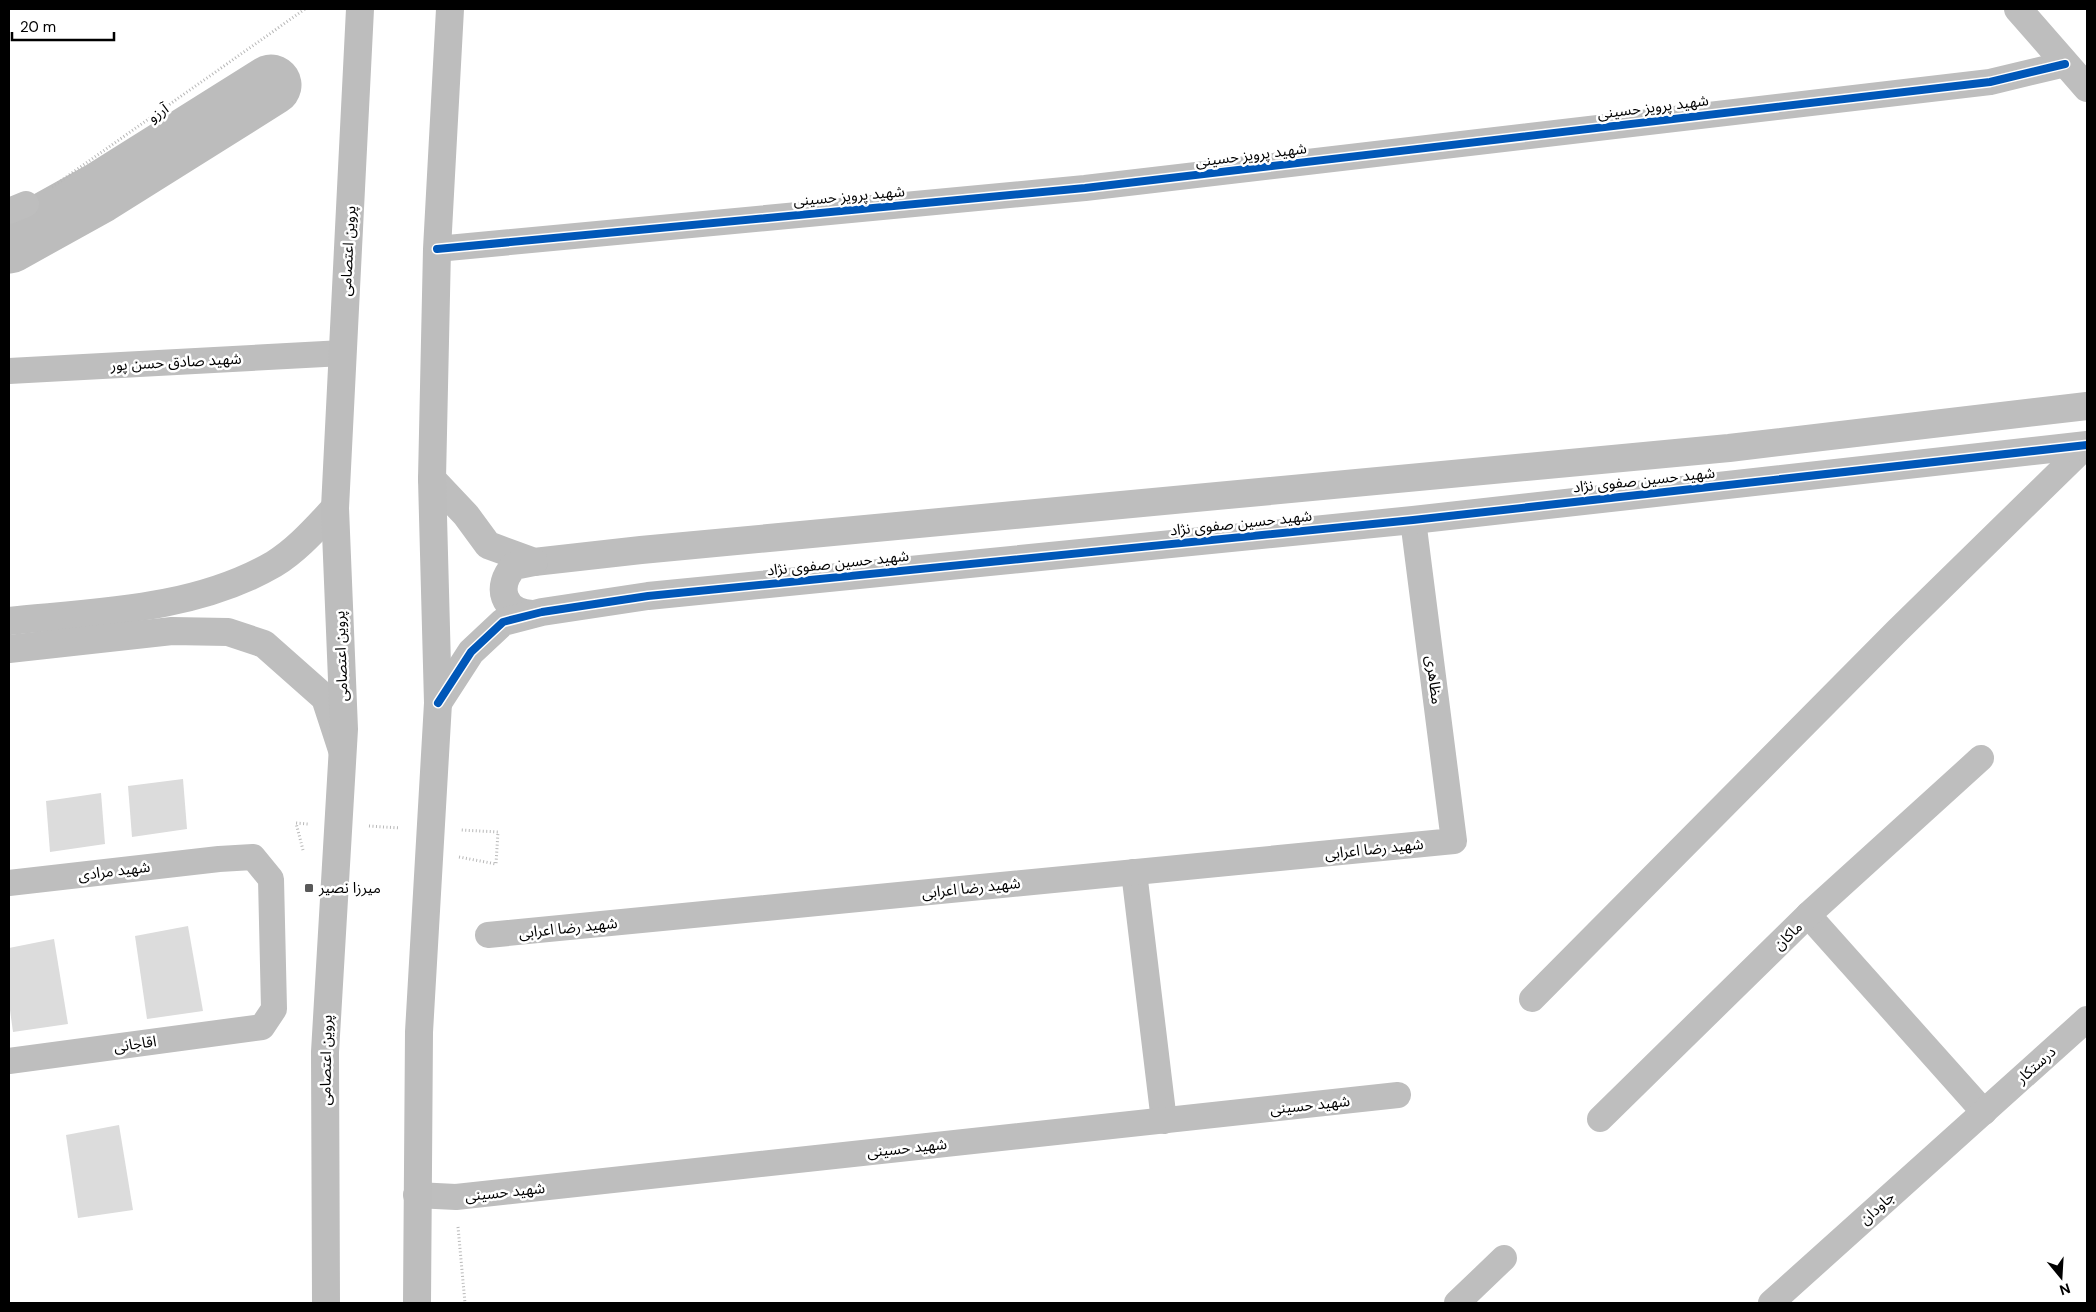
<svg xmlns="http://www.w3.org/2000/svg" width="2096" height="1312" font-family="'DM Sans','Noto Sans Arabic',sans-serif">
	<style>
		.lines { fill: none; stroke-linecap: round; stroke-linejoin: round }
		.river { stroke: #bcbcbc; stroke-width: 61 }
		.building { fill: #dcdcdc }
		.path { stroke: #b8b8b8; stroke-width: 3; stroke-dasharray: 1 2.5; stroke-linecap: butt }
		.minor { stroke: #bebebe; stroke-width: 26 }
		.tertiary { stroke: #bebebe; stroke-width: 28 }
		.primary { stroke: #bdbdbd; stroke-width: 28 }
		.cycleway-casing { stroke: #fff; stroke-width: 11 }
		.cycleway { stroke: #0057b8; stroke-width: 8 }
		.poi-dot { fill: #595959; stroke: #fff; stroke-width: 2 }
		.labels { text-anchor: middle; stroke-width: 5; stroke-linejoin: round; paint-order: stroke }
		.street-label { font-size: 15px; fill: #000; stroke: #fff }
		.poi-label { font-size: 15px; fill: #000; stroke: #fff; text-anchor: start }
	</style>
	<rect width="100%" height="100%" fill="#fff"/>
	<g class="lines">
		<polyline class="river" points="9,243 99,193 271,85"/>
	</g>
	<g class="building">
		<polygon points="183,779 187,829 132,837 128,786"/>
		<polygon points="101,793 105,844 50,852 46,801"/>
		<polygon points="188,926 203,1011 147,1019 135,936"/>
		<polygon points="54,939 68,1024 13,1032 9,1003 9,948"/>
		<polygon points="119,1125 133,1210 78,1218 66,1135"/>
	</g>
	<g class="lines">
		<g class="path">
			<polyline points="52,187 305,9"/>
			<polyline points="369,826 400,828"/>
			<polyline points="303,850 296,823 308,824"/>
			<polyline points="459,857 496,864 498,832 461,830"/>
			<polyline points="458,1227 465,1303"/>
		</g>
		<g class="minor">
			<polyline points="9,211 26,204"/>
			<polyline points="437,249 1085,188 1990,82 2065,64"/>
			<polyline points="9,371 343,353"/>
			<polyline points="1134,872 1164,1121"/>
			<polyline points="9,883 219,859 253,857 271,879 274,1009 262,1027 9,1061"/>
			<polyline points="1808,915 1984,1112"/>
			<polyline points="488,935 1454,841 1413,520"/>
			<polyline points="1532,999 1897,631 2087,445"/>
			<polyline points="1600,1119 1808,915 1981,758"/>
			<polyline points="416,1195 456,1197 1398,1095"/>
			<polyline points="1457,1303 1504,1258"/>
			<polyline points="1771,1303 2087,1019"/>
		</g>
		<g class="tertiary">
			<polyline points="2018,9 2087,88"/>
			<polyline points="432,479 466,515 488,545 534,562 641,550 1729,448 2087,406"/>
			<path d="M532,614C503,612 495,587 514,566L534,562"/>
			<path d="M9,621C97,612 195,610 274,564C298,549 316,528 335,508"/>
			<polyline points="9,649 172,631 228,632 264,644 325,698 342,750"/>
			<polyline points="438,703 471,652 503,622 542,612 648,596 1413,520 2087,445"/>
		</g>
		<g class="primary">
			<polyline points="326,1303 325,1052 344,729 335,508 360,9"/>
			<polyline points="417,1303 419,1032 438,703 432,479 437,249 450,9"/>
		</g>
		<g class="cycleway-casing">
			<g id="cycleway">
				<polyline points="437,249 1085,188 1990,82 2065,64"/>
				<polyline points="438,703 471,652 503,622 542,612 648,596 1413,520 2087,445"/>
			</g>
		</g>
		<use href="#cycleway" class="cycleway"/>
	</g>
	<rect class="poi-dot" x="304" y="883" width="10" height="10" rx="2.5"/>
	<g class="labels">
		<g class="street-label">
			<text transform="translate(1653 107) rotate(-7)" y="5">شهید پرویز حسینی</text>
			<text transform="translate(158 113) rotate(-35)" y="5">آرزو</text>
			<text transform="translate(1251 155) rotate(-7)" y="5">شهید پرویز حسینی</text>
			<text transform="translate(849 196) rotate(-5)" y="5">شهید پرویز حسینی</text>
			<text transform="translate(348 251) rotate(-87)" y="5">پروین اعتصامی</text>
			<text transform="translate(176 362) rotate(-3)" y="5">شهید صادق حسن پور</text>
			<text transform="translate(1644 480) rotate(-6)" y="5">شهید حسین صفوی نژاد</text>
			<text transform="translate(1241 523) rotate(-6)" y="5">شهید حسین صفوی نژاد</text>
			<text transform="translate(838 563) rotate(-6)" y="5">شهید حسین صفوی نژاد</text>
			<text transform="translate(341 656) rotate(-92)" y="5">پروین اعتصامی</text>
			<text transform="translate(1434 680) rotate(83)" y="5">مظاهری</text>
			<text transform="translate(1374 849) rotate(-6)" y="5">شهید رضا اعرابی</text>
			<text transform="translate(114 871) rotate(-7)" y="5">شهید مرادی</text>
			<text transform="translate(971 888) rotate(-6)" y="5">شهید رضا اعرابی</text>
			<text transform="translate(568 928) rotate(-6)" y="5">شهید رضا اعرابی</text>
			<text transform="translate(1788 936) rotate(-44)" y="5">ماکان</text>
			<text transform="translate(135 1044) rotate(-8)" y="5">اقاجانی</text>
			<text transform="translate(326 1060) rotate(-89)" y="5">پروین اعتصامی</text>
			<text transform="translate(2036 1065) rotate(-42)" y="5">درستکار</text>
			<text transform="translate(1310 1105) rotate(-6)" y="5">شهید حسینی</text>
			<text transform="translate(907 1148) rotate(-6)" y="5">شهید حسینی</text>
			<text transform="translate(505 1192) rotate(-6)" y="5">شهید حسینی</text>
			<text transform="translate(1877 1208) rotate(-42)" y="5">جاودان</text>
		</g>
		<g class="poi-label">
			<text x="319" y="893">میرزا نصیر</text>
		</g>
	</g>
	<rect width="2096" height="1312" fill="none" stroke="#000000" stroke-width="20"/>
	<g transform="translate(2061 1277) rotate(162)" stroke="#ffffff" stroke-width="4" paint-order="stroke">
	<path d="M0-4L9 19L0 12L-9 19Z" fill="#000000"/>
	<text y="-8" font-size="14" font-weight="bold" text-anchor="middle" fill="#000000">N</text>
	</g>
	<path d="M12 32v8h102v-8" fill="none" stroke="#000000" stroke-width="2.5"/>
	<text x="20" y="32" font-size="15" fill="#000000" stroke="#ffffff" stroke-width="4" paint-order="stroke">20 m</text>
</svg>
